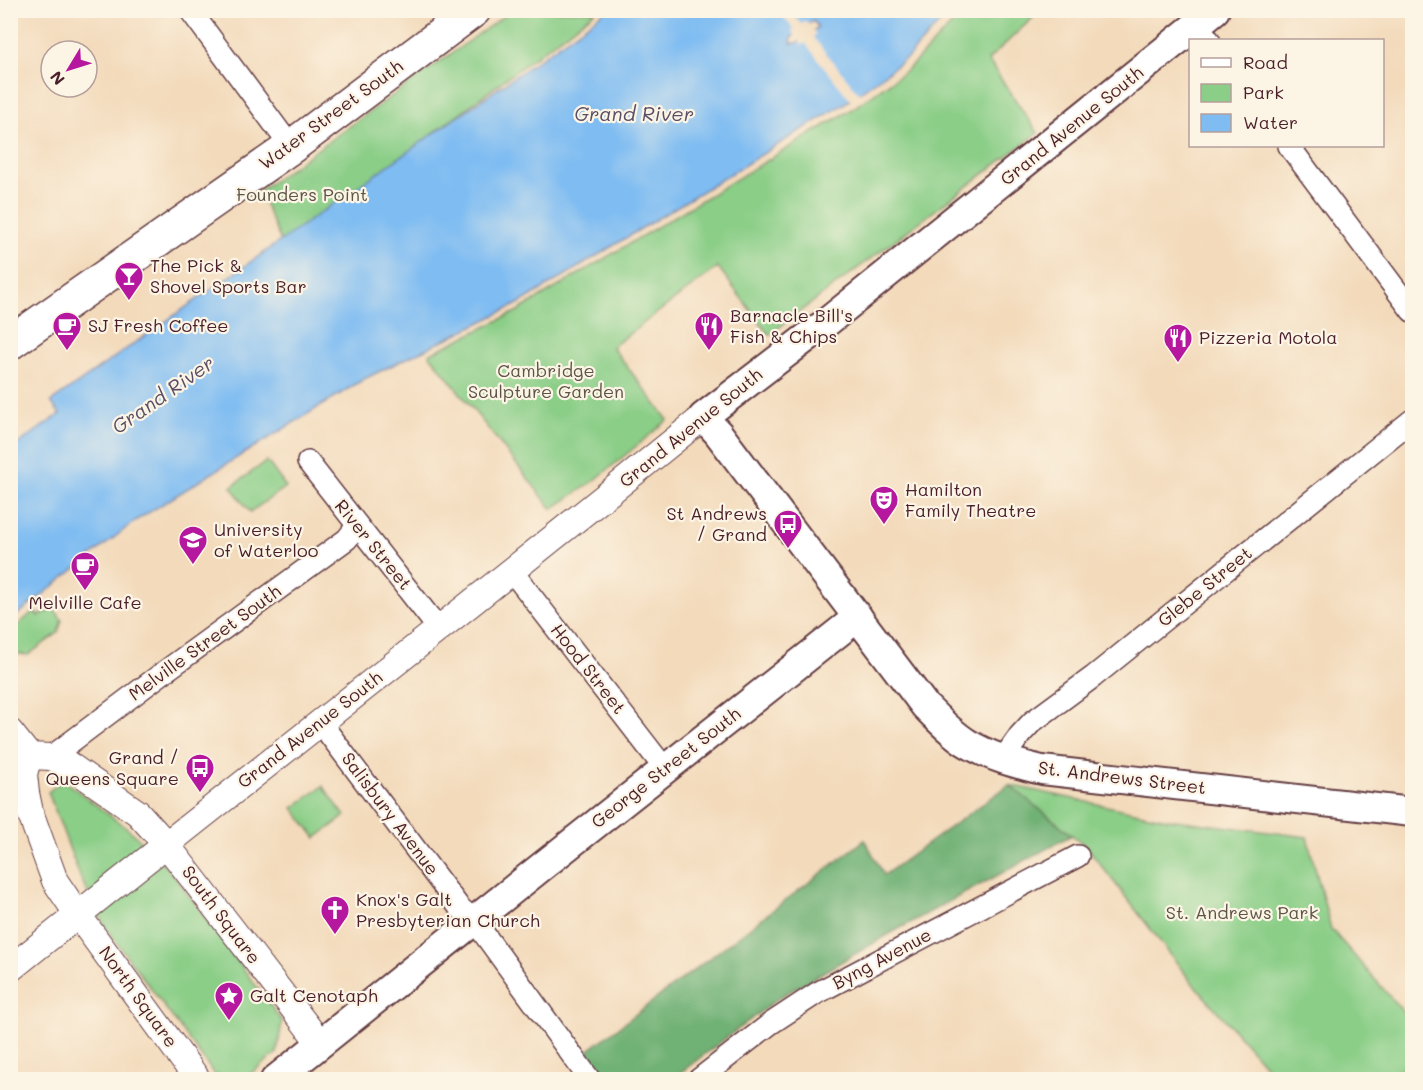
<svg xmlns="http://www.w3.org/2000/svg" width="1423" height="1090" font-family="Mali,sans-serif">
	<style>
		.green { fill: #8ace87; stroke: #6a7659; stroke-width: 1.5 }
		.forest { fill: #6fb174; stroke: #5c6850; stroke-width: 1.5 }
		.water { fill: #7ebcf2; stroke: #646e8e; stroke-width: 1.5; fill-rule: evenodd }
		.pier { fill: #f3dabb }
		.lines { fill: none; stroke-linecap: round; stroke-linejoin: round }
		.minor-casing { stroke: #633b41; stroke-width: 24 }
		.tertiary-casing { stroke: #633b41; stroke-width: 28 }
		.secondary-casing { stroke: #633b41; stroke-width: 32 }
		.primary-casing { stroke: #633b41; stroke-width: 36 }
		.minor { stroke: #fff; stroke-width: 21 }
		.tertiary { stroke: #fff; stroke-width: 26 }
		.secondary { stroke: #fff; stroke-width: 28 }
		.primary { stroke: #fff; stroke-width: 33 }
		.labels { text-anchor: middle; stroke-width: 4.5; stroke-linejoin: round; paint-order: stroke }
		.street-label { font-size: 18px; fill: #4a1f2b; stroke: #fcf5e5 }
		.park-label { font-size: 18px; fill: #5d5447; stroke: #fcf5e5 }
		.poi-label { font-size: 18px; fill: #4a1f2b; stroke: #fcf5e5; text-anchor: start }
		.water-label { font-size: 20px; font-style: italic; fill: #5a4e67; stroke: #fcf5e5 }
	</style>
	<rect width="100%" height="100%" fill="#fcf5e5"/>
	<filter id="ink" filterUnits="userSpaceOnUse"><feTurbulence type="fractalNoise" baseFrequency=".0167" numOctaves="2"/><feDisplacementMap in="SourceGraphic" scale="12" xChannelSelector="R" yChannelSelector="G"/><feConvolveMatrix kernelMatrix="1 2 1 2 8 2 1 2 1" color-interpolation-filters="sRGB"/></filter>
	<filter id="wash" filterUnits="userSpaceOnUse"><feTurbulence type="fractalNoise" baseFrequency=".008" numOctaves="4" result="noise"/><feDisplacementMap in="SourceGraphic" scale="24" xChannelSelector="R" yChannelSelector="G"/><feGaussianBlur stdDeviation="1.35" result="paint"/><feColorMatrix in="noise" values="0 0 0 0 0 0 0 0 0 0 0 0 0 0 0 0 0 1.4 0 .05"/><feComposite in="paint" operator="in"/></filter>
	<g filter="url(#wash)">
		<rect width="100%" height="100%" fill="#f3dabb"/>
		<g class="green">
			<polygon points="511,11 596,11 283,246 259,191"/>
			<polygon points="965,11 1040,11 988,60 1038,133 769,335 718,267 612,347 668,420 594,481 552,509 429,354 516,312 849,111 907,70"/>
			<polygon points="267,461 286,487 250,512 231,487"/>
			<polygon points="54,609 62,620 58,633 28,655 11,653 11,631 34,611 38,616"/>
			<polygon points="63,780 133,833 173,874 282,1021 277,1053 245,1078 215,1075 106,928 81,879 48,792"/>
			<polygon points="1009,785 1167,819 1307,837 1331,929 1412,1022 1412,1059 1388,1079 1277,1079 1190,980 1087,847"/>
			<polygon points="323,786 345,816 316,838 293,808"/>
		</g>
		<polygon class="forest" points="1009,785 1072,835 893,932 780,997 672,1079 610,1079 586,1052 865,840 884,875"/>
		<path class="water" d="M607,10L951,11L908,57L844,104L520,303L364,379L135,521L11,620V449L60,414L51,402L531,65ZM813,20L818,27L797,43H791L792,37Z"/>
		<g class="pier">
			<polygon points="779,11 790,11 801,24 806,21 810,26 796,37 792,31 794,29"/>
			<polygon points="812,28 816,34 813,37 861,96 852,102 805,43 802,45 798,39"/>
		</g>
	</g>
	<g filter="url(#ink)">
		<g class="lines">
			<g class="minor-casing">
				<g id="minor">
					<polyline points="190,10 291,147"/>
					<polyline points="1197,25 1209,40"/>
					<polyline points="1289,146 1412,311"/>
					<polyline points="308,462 438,628"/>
					<polyline points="511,570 665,769"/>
					<polyline points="320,722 459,907 474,920 590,1080"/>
					<polyline points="51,757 160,675 347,539 357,526"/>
					<polyline points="1003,759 1020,735 1032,722 1093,677 1412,420"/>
					<polyline points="698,1080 770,1024 817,993 1078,856"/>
				</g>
			</g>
			<g class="tertiary-casing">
				<g id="tertiary">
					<polyline points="10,732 29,756"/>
					<polyline points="29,756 51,757 69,765 138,813 166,844 180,862 320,1043"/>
					<polyline points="29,756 24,774 26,793 30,812 55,881 78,915 198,1080"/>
					<path d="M10,969C240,784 474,604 703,417"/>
				</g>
			</g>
			<g class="secondary-casing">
				<g id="secondary">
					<path d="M1215,10L827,322L703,417L718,433L925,706C938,719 951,733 967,743C990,757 1017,764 1042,770L1412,812"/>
					<polyline points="275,1080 540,868 858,617"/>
				</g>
			</g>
			<g class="primary-casing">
				<polyline id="primary" points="10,343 291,147 474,10"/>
			</g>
			<use href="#minor" class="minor"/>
			<use href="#tertiary" class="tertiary"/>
			<use href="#secondary" class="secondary"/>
			<use href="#primary" class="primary"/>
		</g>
	</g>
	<defs>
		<g id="bar-pin" transform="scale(1.5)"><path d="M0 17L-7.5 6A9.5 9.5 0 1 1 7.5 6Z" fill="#b5179e" stroke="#fcf5e5"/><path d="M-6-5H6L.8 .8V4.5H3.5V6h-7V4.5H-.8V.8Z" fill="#fff"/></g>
		<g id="cafe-pin" transform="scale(1.5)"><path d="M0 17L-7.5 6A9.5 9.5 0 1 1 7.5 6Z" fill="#b5179e" stroke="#fcf5e5"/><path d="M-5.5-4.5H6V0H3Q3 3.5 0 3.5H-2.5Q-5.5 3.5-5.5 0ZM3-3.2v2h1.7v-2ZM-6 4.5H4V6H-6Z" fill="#fff"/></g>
		<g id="restaurant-pin" transform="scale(1.5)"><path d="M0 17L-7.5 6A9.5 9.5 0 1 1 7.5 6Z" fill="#b5179e" stroke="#fcf5e5"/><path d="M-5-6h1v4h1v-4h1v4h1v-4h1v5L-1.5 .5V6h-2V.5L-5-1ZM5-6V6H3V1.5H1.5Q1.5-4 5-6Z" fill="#fff"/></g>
		<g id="theatre-pin" transform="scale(1.5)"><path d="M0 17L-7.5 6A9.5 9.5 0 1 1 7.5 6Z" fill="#b5179e" stroke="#fcf5e5"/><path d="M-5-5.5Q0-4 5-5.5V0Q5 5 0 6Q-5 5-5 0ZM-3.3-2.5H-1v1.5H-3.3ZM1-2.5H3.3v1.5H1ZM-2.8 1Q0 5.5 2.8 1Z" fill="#fff"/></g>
		<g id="bus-pin" transform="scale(1.5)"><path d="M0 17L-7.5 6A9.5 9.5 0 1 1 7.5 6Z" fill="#b5179e" stroke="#fcf5e5"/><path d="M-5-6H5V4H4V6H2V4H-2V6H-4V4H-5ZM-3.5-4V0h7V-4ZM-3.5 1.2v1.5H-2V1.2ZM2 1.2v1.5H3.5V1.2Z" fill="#fff"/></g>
		<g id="university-pin" transform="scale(1.5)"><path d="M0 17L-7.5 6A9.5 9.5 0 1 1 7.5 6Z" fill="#b5179e" stroke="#fcf5e5"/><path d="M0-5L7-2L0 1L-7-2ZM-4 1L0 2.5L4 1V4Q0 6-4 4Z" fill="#fff"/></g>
		<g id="church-pin" transform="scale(1.5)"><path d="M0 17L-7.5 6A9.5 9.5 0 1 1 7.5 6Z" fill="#b5179e" stroke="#fcf5e5"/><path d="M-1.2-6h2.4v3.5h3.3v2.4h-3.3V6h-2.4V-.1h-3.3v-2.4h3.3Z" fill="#fff"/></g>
		<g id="sight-pin" transform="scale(1.5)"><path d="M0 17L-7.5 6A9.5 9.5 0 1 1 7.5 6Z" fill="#b5179e" stroke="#fcf5e5"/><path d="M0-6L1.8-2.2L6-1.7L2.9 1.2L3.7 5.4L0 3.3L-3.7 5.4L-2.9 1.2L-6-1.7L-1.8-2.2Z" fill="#fff"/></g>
	</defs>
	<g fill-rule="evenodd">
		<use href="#bar-pin" x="129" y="276"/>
		<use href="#cafe-pin" x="67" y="326"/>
		<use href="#restaurant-pin" x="709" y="326"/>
		<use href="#restaurant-pin" x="1178" y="338"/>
		<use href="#theatre-pin" x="884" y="500"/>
		<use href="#bus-pin" x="788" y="524"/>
		<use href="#university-pin" x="193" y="540"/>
		<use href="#cafe-pin" x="85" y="566"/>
		<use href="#bus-pin" x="200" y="768"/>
		<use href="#church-pin" x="335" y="910"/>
		<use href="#sight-pin" x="229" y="996"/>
	</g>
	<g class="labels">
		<g class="street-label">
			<text transform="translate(331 115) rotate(-36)" y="6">Water Street South</text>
			<text transform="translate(1072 126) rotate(-39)" y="6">Grand Avenue South</text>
			<text transform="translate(691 428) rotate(-39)" y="6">Grand Avenue South</text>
			<text transform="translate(373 545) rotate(51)" y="6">River Street</text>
			<text transform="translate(1205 587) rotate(-39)" y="6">Glebe Street</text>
			<text transform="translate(205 643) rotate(-36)" y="6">Melville Street South</text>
			<text transform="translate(588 669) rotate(52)" y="6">Hood Street</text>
			<text transform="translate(310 730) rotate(-38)" y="6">Grand Avenue South</text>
			<text transform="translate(666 768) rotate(-38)" y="6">George Street South</text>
			<text transform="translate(1122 778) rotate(7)" y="6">St. Andrews Street</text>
			<text transform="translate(390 814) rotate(53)" y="6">Salisbury Avenue</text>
			<text transform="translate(221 915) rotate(53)" y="6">South Square</text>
			<text transform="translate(882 959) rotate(-28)" y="6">Byng Avenue</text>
			<text transform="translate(138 997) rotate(54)" y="6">North Square</text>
		</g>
		<g class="park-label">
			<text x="302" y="201">Founders Point</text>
			<text x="546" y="377">Cambridge<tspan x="546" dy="21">Sculpture Garden</tspan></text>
			<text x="1242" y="919">St. Andrews Park</text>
		</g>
		<g class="poi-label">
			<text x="150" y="272">The Pick &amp;<tspan x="150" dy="21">Shovel Sports Bar</tspan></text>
			<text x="730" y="322">Barnacle Bill's<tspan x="730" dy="21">Fish &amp; Chips</tspan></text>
			<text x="88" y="332">SJ Fresh Coffee</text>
			<text x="1199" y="344">Pizzeria Motola</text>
			<text x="905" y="496">Hamilton<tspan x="905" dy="21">Family Theatre</tspan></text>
			<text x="767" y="520" text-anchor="end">St Andrews<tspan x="767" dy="21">/ Grand</tspan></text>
			<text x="214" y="536">University<tspan x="214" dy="21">of Waterloo</tspan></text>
			<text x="85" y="609" text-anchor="middle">Melville Cafe</text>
			<text x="179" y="764" text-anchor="end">Grand /<tspan x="179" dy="21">Queens Square</tspan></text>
			<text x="356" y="906">Knox's Galt<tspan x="356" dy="21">Presbyterian Church</tspan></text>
			<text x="250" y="1002">Galt Cenotaph</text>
		</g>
		<g class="water-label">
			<text x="634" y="121">Grand River</text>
			<text transform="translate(163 395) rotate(-35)" y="7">Grand River</text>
		</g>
	</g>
	<rect width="1423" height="1090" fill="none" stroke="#fcf5e5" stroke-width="36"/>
	<rect x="1189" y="39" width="195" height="108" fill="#fcf5e5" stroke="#b59f9b" stroke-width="1.5"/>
	<rect x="1201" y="58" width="30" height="9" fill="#ffffff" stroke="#b59f9b" stroke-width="1.5"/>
	<text x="1243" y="69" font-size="18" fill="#4a1f2b">Road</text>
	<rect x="1201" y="84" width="30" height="18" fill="#8ace87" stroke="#b59f9b" stroke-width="1.5"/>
	<text x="1243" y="99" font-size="18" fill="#4a1f2b">Park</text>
	<rect x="1201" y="114" width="30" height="18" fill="#7ebcf2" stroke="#b59f9b" stroke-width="1.5"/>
	<text x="1243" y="129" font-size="18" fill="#4a1f2b">Water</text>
	<g transform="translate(69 69) rotate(232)"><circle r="28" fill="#fcf5e5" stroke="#b59f9b" stroke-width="1.5"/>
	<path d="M0-4.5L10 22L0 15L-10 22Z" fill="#b5179e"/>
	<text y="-9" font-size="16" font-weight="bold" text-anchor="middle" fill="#4a1f2b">N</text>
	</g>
</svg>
